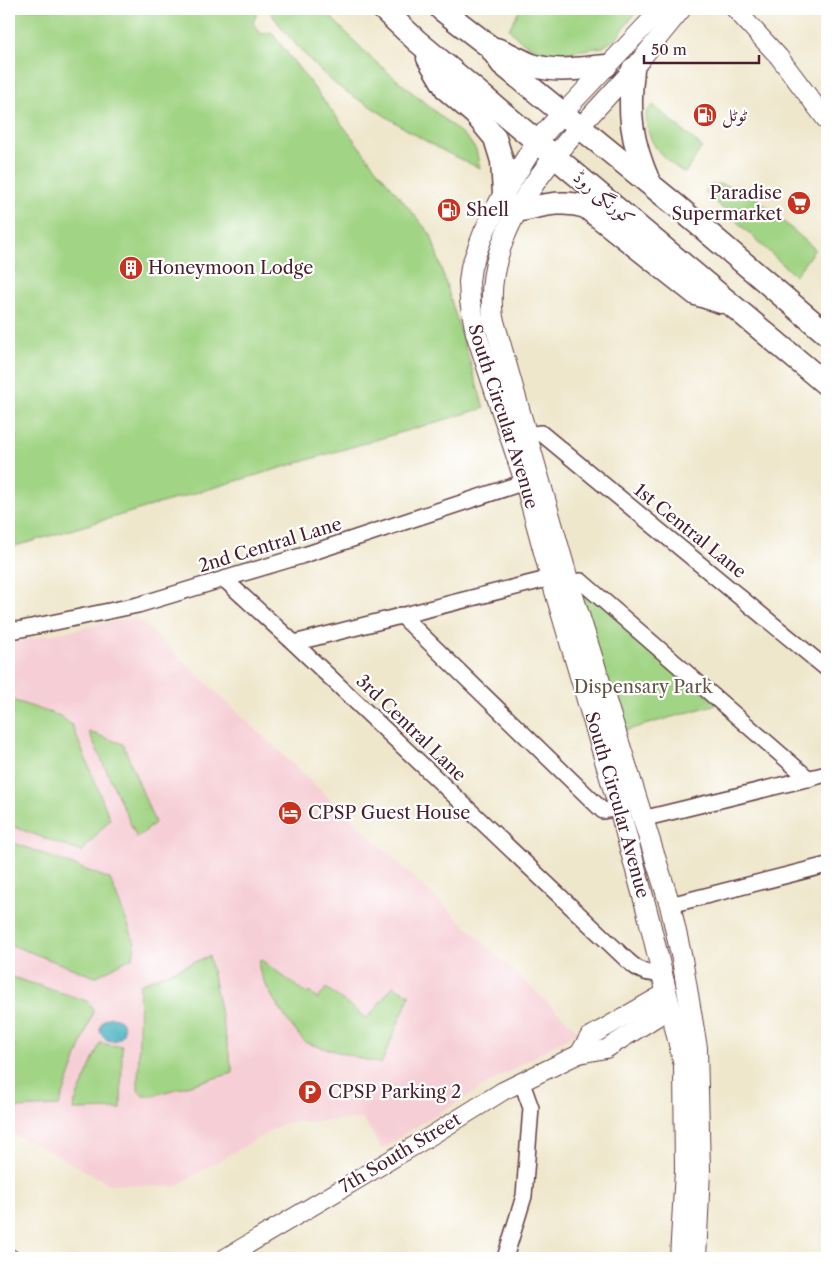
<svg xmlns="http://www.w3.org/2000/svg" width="836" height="1267" font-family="'Libre Caslon Text',Amiri,serif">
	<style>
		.built { fill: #f6cfd6 }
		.green { fill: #a1d484; stroke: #767a58 }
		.water { fill: #42b0bf; stroke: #466875 }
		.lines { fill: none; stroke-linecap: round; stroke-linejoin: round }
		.minor-casing { stroke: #633d43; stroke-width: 18 }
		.tertiary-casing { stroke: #633d43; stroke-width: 20 }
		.secondary-casing { stroke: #633d43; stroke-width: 22 }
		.primary-casing { stroke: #633d43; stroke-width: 25 }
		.minor { stroke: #fff; stroke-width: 15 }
		.tertiary { stroke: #fff; stroke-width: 18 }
		.secondary { stroke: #fff; stroke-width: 20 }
		.primary { stroke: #fff; stroke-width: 22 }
		.labels { text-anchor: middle; stroke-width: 4.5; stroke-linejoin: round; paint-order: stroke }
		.poi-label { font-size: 18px; fill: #4a1f2b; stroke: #fff; text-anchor: start }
		.street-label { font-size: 18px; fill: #4a1f2b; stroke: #fff }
		.park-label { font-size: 18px; fill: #645546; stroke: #fff }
	</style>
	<rect width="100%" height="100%" fill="#fff"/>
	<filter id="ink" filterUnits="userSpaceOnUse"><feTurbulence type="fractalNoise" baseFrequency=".02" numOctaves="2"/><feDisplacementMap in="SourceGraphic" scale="10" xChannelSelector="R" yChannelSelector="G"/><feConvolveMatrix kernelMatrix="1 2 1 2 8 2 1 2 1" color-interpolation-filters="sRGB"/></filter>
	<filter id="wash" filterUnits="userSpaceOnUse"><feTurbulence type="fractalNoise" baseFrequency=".0096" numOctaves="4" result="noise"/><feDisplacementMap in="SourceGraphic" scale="20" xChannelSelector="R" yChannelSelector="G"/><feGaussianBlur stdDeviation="1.12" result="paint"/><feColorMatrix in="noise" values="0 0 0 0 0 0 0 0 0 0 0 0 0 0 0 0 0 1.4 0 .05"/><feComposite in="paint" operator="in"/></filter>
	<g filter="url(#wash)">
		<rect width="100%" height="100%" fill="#efe7cc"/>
		<polygon class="built" points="136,617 578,1031 422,1123 382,1149 363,1119 284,1123 174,1187 109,1184 48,1150 9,1132 9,641 16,642"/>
		<g class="green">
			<polygon points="9,9 254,9 257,13 253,23 261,34 271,32 378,171 431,235 484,408 9,548"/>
			<path d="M268,9H323L371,58L468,139L476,150L480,168C441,152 405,129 370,106C358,99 345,92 334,83C309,61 287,36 268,9Z"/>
			<polygon points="520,9 638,9 616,39 603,47 555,54 531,47 519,40 509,29"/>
			<path d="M653,105L702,147L685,173C662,159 645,142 646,112Z"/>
			<polygon points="718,184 747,190 815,249 795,276 705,192 710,185"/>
			<polygon points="581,583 717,704 617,733 571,585"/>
			<polygon points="9,699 60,716 72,725 110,819 82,852 9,825"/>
			<polygon points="89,732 123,744 155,823 137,838"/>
			<polygon points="9,841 110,879 135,943 133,957 95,977 9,944"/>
			<polygon points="209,956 233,1073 151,1096 143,1096 138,1090 140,984"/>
			<path d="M260,959L306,993L308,991L318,999L326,988L367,1019L393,986L410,995L381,1064L306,1043C294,1032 261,984 259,967C259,965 260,962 260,959Z"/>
			<polygon points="9,976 87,1001 91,1005 93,1012 59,1106 13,1108 9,1104 9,1055 15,1046 9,1038"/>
			<polygon points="100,1043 109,1045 122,1046 121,1109 74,1110 75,1102"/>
		</g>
		<circle class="water" cx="112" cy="1029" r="12"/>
	</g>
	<g filter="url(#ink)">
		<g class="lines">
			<g class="minor-casing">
				<g id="minor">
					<polyline points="526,435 541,433 827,669"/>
					<path d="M224,579L294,643L627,960C638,970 647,976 663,973"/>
					<polyline points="569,583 581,581 809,779"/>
					<polyline points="401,615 603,811 619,808"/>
					<polyline points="9,628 17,630 138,605 224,579 301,556 525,482 535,480"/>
					<polyline points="294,643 551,578"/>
					<polyline points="642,819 827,774"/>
					<polyline points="670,905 827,865"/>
					<polyline points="505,1258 524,1196 531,1108 522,1083"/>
				</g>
			</g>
			<g class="tertiary-casing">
				<g id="tertiary">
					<polyline points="735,9 779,57 827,121"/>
					<polyline points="562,114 661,9"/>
					<polyline points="580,127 633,69 682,9"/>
					<polyline points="579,1054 589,1037 667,992"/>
					<polyline points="9,1258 10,1258"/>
					<polyline points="225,1258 429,1137 503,1091 579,1054 606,1049 671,1008"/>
				</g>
			</g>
			<g class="secondary-casing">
				<g id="secondary">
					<path id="s1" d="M562,114L537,141L504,193L484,232L471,267L469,282L470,301L476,333L525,482L551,578L619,808L647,911L684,1065L685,1171L680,1258"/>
					<path d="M580,127C533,179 483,244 493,318L569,583L670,905L682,959L697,1048L700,1171L696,1258"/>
				</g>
			</g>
			<g class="primary-casing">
				<g id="primary">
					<polyline points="383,9 417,41 827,385"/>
					<polyline points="441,9 490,47 502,64 678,207 827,334"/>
					<path d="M496,49C509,53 519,60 532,65C555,73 582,68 606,66"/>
					<polyline points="428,58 447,90 475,114 495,138 502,161 504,193"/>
					<path d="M633,69C628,114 631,141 649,182"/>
					<path d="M517,211C541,206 562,199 586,207L696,294L721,302"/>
				</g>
			</g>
			<use href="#minor" class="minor"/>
			<use href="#tertiary" class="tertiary"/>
			<use href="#secondary" class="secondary"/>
			<use href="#primary" class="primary"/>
		</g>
	</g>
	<defs>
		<g id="fuel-disc" transform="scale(1.25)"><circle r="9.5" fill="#c8321e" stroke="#fff"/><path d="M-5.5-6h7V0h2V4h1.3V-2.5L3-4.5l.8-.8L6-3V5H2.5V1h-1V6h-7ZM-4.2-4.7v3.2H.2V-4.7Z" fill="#fff"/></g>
		<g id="supermarket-disc" transform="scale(1.25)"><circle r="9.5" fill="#c8321e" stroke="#fff"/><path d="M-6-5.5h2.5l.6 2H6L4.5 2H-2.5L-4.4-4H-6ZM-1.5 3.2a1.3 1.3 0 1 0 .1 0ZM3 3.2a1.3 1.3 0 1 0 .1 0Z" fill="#fff"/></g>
		<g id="building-disc" transform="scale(1.25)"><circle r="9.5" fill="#c8321e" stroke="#fff"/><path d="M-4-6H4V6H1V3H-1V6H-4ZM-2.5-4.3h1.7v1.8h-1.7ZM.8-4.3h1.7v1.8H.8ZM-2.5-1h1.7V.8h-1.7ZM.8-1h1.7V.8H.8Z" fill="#fff"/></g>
		<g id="hotel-disc" transform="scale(1.25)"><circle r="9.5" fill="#c8321e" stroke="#fff"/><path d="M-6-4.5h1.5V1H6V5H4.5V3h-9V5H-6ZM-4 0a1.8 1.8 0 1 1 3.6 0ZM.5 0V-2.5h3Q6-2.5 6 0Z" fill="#fff"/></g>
		<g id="parking-disc" transform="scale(1.25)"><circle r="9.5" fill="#c8321e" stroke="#fff"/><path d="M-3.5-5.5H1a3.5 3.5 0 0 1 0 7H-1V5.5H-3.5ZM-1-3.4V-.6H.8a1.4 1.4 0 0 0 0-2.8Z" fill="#fff"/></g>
	</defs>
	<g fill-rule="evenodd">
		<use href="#fuel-disc" x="705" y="115"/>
		<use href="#supermarket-disc" x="799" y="203"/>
		<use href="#fuel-disc" x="449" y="210"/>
		<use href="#building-disc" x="131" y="268"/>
		<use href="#hotel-disc" x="290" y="813"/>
		<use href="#parking-disc" x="310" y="1092"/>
	</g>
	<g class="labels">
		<g class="poi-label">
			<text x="722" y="121">ٹوٹل</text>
			<text x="782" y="199" text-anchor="end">Paradise<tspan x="782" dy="21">Supermarket</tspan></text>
			<text x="466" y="216">Shell</text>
			<text x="148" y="274">Honeymoon Lodge</text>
			<text x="308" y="819">CPSP Guest House</text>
			<text x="328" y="1098">CPSP Parking 2</text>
		</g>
		<g class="street-label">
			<text transform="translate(604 198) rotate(40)" y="6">کورنگی روڈ</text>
			<text dy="6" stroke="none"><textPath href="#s1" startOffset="334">South Circular Avenue</textPath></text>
			<text transform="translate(690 531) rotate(39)" y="6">1st Central Lane</text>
			<text transform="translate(270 545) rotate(-17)" y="6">2nd Central Lane</text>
			<text transform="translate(411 728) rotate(44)" y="6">3rd Central Lane</text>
			<text dy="6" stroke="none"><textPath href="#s1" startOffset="739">South Circular Avenue</textPath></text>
			<text transform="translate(400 1153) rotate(-31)" y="6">7th South Street</text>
		</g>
		<g class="park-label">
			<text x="643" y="693">Dispensary Park</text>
		</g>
	</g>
	<rect width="836" height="1267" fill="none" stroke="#fff" stroke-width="30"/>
	<path d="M644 55v8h115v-8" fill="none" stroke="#4a1f2b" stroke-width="2.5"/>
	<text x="651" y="55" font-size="15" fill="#4a1f2b" stroke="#ffffff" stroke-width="4" paint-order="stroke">50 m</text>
</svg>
